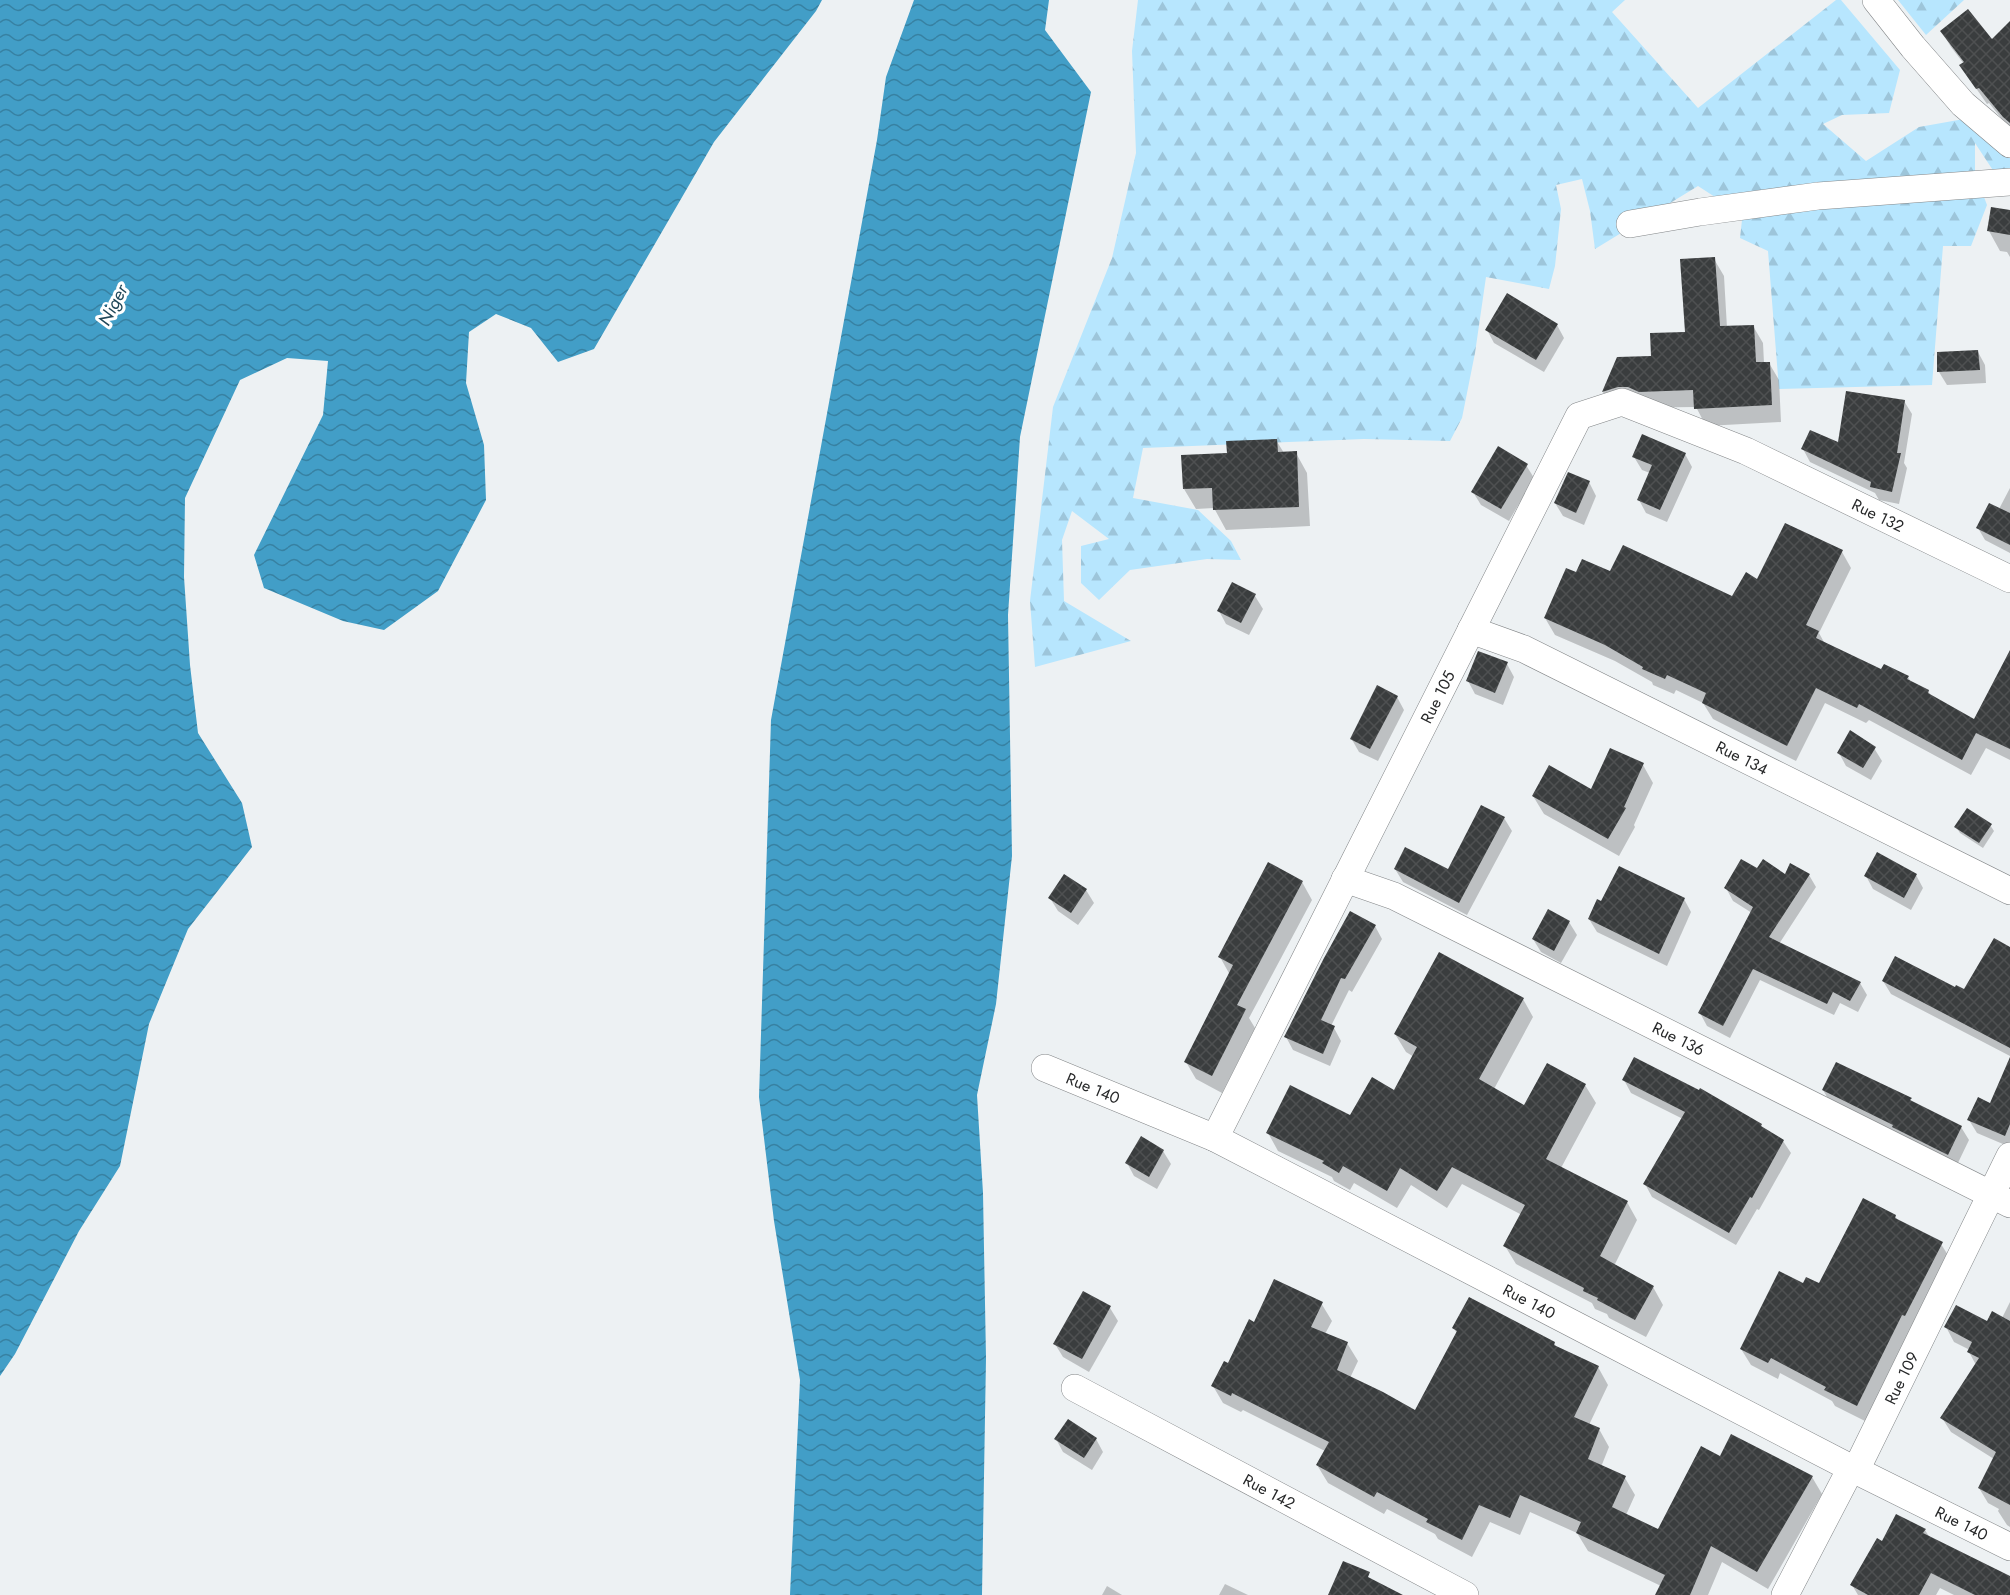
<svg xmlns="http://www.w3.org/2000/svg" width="2010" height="1595" font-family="Jost,sans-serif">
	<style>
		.forest { fill: url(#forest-firs) }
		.water { fill: url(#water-waves) }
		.shadow { fill: #0003 }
		.building { fill: url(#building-cross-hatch) }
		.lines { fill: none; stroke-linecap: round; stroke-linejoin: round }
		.street-casing { stroke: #838688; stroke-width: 28 }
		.street { stroke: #fff; stroke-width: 27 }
		.labels { text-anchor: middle; stroke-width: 6; stroke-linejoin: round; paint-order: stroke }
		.street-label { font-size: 16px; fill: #272829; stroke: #fff }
		.water-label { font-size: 18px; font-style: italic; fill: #21485a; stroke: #fff }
	</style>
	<defs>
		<pattern id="forest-firs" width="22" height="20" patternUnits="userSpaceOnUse" patternTransform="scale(1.5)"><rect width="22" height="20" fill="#b7e6fe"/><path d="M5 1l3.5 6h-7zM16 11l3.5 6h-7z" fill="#9dc5da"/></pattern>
		<pattern id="water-waves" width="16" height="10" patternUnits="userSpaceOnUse" patternTransform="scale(1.5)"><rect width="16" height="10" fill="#429ec7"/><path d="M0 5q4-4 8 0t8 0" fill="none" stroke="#3781a2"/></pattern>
		<pattern id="building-cross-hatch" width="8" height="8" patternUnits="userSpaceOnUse" patternTransform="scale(1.5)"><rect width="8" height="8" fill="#3a3d3e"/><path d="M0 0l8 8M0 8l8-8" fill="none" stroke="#4e5051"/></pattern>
	</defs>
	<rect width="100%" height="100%" fill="#edf1f3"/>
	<g class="forest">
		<polygon points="1138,0 1625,0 1612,12 1698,108 1836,0 1841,0 1900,70 1889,113 1842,115 1823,124 1866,161 1919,127 1992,114 2010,147 2010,179 2000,181 1975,143 1975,173 1987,205 1971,246 1943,246 1932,385 1779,389 1768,251 1740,238 1742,220 1746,217 1698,186 1595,249 1590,211 1582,179 1556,185 1561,209 1555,266 1549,289 1486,277 1475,353 1462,418 1450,441 1364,439 1143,448 1133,498 1198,510 1231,541 1241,560 1207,559 1130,570 1099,600 1081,583 1081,546 1109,539 1072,511 1062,540 1064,601 1131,641 1035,667 1030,601 1053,407 1112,258 1136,153 1132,51"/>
		<polygon points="1898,0 1964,0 1926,35"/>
	</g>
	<g class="water">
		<polygon points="0,0 822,0 816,11 714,142 594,349 558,362 531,328 496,314 469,332 466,383 484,445 486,500 438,591 384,630 343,621 264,588 254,555 323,415 328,361 287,358 240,380 185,498 184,577 190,665 198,733 242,803 252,847 188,929 149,1024 120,1166 79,1231 15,1354 0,1376"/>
		<polygon points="914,0 1049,0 1045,30 1091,92 1020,437 1008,615 1012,856 996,1004 977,1095 983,1193 986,1358 982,1595 790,1595 800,1380 774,1221 759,1097 771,720 877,140 886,77"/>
	</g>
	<g class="shadow">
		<polygon points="2010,24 2010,129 1989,103 1987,104 1971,81 1961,66 1964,64 1951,47 1942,32 1992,42"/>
		<polygon points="2010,215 2010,257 2007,252 2000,251 1989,231"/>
		<polygon points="1714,259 1724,276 1727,328 1753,326 1763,343 1764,363 1769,363 1779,380 1781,422 1706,426 1696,407 1613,408 1603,392 1618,358 1653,357 1687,333"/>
		<polygon points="1557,325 1564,338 1544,372 1494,343 1487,330"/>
		<polygon points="1978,352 1985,365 1986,383 1947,385 1939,372"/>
		<polygon points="1904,401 1912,414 1904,463 1907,468 1899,504 1879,500 1875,493 1810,462 1803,449 1839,445"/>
		<polygon points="1276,440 1284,453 1296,453 1307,473 1310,526 1226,530 1214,508 1196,509 1184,489 1228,454"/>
		<polygon points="1685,454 1692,467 1667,522 1646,513 1639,500 1650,473 1642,470 1634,457"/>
		<polygon points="1526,465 1534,478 1509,521 1481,505 1473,492"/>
		<polygon points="1589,482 1596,496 1584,525 1563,516 1555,503"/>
		<polygon points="2010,488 2010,553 1985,540 1978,528 1999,509"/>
		<polygon points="1842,552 1851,568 1819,633 1825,644 1882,671 1908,677 1911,682 1928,691 1932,697 1975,721 2010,680 2010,760 1986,748 1971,775 1869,720 1866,723 1825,703 1796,761 1713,719 1703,703 1676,690 1674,694 1653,685 1652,682 1615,661 1555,635 1545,618 1576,574 1611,573 1732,598 1758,581"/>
		<polygon points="1255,596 1263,609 1249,635 1226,624 1219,611"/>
		<polygon points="1507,664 1514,677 1503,705 1475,694 1468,681"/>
		<polygon points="1397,697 1404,710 1378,761 1359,752 1351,738"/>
		<polygon points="1874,748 1882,761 1871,780 1846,766 1839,753"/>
		<polygon points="1643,765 1653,783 1634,825 1635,827 1619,856 1544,814 1533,796 1592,791"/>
		<polygon points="1504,818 1512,831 1467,915 1403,882 1395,869 1449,871"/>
		<polygon points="1990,825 1994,831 1983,848 1960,833 1956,827"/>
		<polygon points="1757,870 1785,876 1809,875 1816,887 1779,944 1860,983 1867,995 1858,1012 1840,1003 1834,1015 1760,980 1730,1038 1707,1026 1700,1013 1752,913 1733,901 1726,888"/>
		<polygon points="1916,875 1923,888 1911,910 1873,889 1866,876"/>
		<polygon points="1302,882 1312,900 1249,1018 1255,1028 1222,1093 1196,1079 1186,1062 1230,975 1220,957"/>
		<polygon points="1086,890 1094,903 1078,925 1058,911 1050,898"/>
		<polygon points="1684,899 1691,912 1667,966 1597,932 1589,919"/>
		<polygon points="1569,922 1577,935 1561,963 1541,952 1533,939"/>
		<polygon points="1375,926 1382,939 1352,992 1349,990 1331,1026 1334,1028 1341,1041 1330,1066 1293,1050 1286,1037"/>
		<polygon points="2010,949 2010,1056 1891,994 1883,981 1965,991"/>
		<polygon points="1523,999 1533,1017 1494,1089 1525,1107 1585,1085 1596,1103 1561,1168 1627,1202 1637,1220 1614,1266 1653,1287 1663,1305 1646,1337 1609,1318 1607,1314 1595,1309 1592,1303 1516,1264 1505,1246 1522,1215 1462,1184 1447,1208 1411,1185 1397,1208 1354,1183 1350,1190 1334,1181 1332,1177 1278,1151 1268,1133 1351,1117 1395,1092 1414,1057 1406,1052 1395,1034"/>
		<polygon points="1624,1080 1761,1125 1764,1130 1783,1141 1791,1153 1759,1210 1757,1209 1736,1245 1652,1197 1645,1184 1683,1119 1631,1093"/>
		<polygon points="1823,1090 1910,1099 1913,1103 1961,1127 1969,1140 1956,1167 1831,1104"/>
		<polygon points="2010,1093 2010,1147 1977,1133 1969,1120"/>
		<polygon points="1163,1151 1171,1164 1157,1189 1134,1176 1127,1163"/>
		<polygon points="1895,1216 1899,1222 1941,1244 1951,1260 1867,1422 1835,1406 1832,1401 1780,1373 1778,1379 1751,1365 1741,1349 1804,1286 1820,1285"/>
		<polygon points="1084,1293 1110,1308 1118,1321 1089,1372 1063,1357 1055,1344"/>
		<polygon points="2010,1302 2010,1527 2007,1525 1998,1511 1999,1509 1988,1503 1979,1488 1994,1459 1951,1432 1942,1418 1976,1365 1969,1352 1970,1350 1954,1342 1946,1327 1987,1323 2002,1318"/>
		<polygon points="1321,1303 1332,1321 1325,1334 1347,1343 1358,1361 1350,1378 1416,1412 1457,1334 1454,1328 1554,1343 1557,1348 1598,1367 1608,1385 1589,1425 1599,1429 1609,1447 1601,1467 1625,1478 1635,1495 1626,1515 1658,1531 1721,1458 1812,1477 1822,1494 1768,1589 1722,1562 1708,1595 1657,1595 1661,1586 1588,1551 1577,1533 1530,1512 1520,1535 1490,1522 1472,1557 1438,1539 1435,1534 1387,1509 1384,1514 1328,1483 1317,1465 1325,1451 1243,1410 1241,1412 1223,1403 1213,1386 1254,1324"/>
		<polygon points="1056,1439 1096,1439 1103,1452 1092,1470 1063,1452"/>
		<polygon points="1925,1530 1930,1538 2010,1578 2010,1595 1954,1595 1940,1588 1936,1595 1858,1595 1852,1585 1883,1543"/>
		<polygon points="1225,1584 1248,1595 1219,1595"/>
		<polygon points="1107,1586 1122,1595 1102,1595"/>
	</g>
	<g class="building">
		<polygon points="1968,9 1992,39 2010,21 2010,123 2003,117 1979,88 1976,89 1959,65 1964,62 1940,31"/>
		<polygon points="1991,207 2010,210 2010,235 1987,231"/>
		<polygon points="1715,257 1720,326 1754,325 1756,362 1770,362 1772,405 1694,409 1693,390 1639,392 1628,387 1618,387 1602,392 1617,357 1651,356 1650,333 1685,332 1680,259"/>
		<polygon points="1507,293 1558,324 1536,360 1485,330"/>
		<polygon points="1978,350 1980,370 1937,372 1937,352"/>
		<polygon points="1846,391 1905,400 1897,453 1901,453 1892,492 1870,487 1871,482 1801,449 1810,430 1838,442"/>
		<polygon points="1642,434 1686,453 1660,510 1637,500 1652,465 1632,457"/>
		<polygon points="1277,439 1278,452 1297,451 1299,507 1213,510 1212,488 1183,489 1181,455 1227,453 1226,441"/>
		<polygon points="1498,446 1528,464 1501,509 1471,492"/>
		<polygon points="1568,472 1590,481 1576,513 1554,503"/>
		<polygon points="1989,503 2010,513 2010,545 1976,528"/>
		<polygon points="1785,523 1843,550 1806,625 1819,631 1816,638 1881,669 1884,664 1909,676 1907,679 1929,690 1928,693 1974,719 2010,650 2010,749 1976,733 1962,760 1859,704 1857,708 1816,688 1787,746 1702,703 1706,693 1667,675 1665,679 1642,669 1643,667 1605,645 1544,618 1566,568 1576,572 1582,559 1610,571 1623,545 1732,596 1746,572 1757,579"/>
		<polygon points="1232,582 1256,594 1241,623 1217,611"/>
		<polygon points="1478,651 1508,662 1495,693 1466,681"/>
		<polygon points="1377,685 1398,696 1370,749 1350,739"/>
		<polygon points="1850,730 1876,747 1863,768 1837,753"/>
		<polygon points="1610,748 1644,763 1624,807 1626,808 1608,839 1532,796 1549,765 1591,789"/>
		<polygon points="1481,805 1505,817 1459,903 1394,869 1405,847 1448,869"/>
		<polygon points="1967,808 1992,824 1979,843 1954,827"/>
		<polygon points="1877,852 1917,874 1904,898 1864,876"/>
		<polygon points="1741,859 1757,868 1763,859 1785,874 1790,863 1810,874 1769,937 1861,982 1850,1001 1833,992 1827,1004 1753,969 1723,1026 1698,1013 1753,907 1724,888"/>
		<polygon points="1268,862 1303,881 1237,1005 1246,1009 1212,1076 1184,1062 1233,965 1218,957"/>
		<polygon points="1619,866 1685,898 1659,954 1588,919 1597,899 1601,901"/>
		<polygon points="1064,874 1087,889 1071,913 1048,898"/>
		<polygon points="1548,909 1570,921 1554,951 1532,939"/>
		<polygon points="1350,911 1376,925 1345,979 1341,978 1321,1020 1335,1026 1323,1054 1284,1037 1324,958"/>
		<polygon points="1994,938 2010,947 2010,1048 1882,981 1895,956 1955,987 1956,985 1964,989"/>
		<polygon points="1439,952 1524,998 1479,1079 1524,1105 1547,1063 1586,1084 1546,1159 1628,1201 1600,1256 1654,1286 1635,1320 1597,1300 1598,1298 1583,1291 1584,1288 1503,1246 1525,1205 1452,1167 1437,1191 1400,1168 1387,1191 1343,1166 1339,1173 1322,1163 1324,1161 1266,1133 1290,1085 1350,1115 1372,1077 1394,1090 1417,1047 1394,1034"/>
		<polygon points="1634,1057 1699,1090 1700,1088 1762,1124 1761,1126 1784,1140 1752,1198 1750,1197 1729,1233 1643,1184 1685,1112 1622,1080"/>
		<polygon points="2010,1057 2010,1124 2005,1136 1967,1120 1978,1097 1990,1103"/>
		<polygon points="1836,1062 1912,1098 1910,1100 1962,1126 1948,1155 1892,1127 1893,1125 1822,1090"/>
		<polygon points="1141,1136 1164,1150 1149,1177 1125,1163"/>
		<polygon points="1863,1198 1896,1215 1895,1218 1943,1242 1905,1316 1902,1315 1857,1406 1824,1390 1826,1387 1771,1358 1768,1363 1740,1349 1779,1271 1803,1283 1806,1277 1819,1283"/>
		<polygon points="1274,1279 1323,1302 1311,1327 1348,1342 1337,1370 1383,1392 1415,1410 1457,1331 1452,1328 1469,1297 1555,1342 1554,1345 1599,1366 1574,1417 1600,1428 1588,1459 1626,1476 1612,1507 1658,1529 1701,1446 1720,1456 1731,1434 1813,1476 1757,1572 1711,1546 1690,1595 1655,1595 1665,1575 1576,1533 1581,1522 1520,1495 1510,1518 1479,1505 1462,1540 1426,1522 1428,1519 1377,1492 1374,1497 1316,1465 1329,1442 1232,1393 1231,1396 1211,1386 1224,1361 1228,1363 1249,1319 1254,1322"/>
		<polygon points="1083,1291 1111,1306 1082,1359 1053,1344"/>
		<polygon points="1956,1305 1987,1321 1992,1311 2010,1321 2010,1505 1978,1488 1996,1452 1940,1418 1979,1358 1967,1352 1972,1342 1944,1327"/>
		<polygon points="1068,1419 1097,1438 1084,1458 1054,1439"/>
		<polygon points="1896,1514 1926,1529 1923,1533 2010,1576 2010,1595 1975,1595 1931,1573 1919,1595 1868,1595 1850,1585 1877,1538 1882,1541"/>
		<polygon points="1343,1561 1370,1572 1368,1577 1403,1595 1328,1595"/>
	</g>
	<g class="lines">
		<g class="street-casing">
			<g id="street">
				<polyline points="1876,0 1913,47 1963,104 2010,144"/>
				<polyline points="1630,224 1700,212 1818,196 2010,182"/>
				<path id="s1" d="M1471,630L1524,649L2010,891"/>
				<path id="s2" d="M1345,879L1394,896L2010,1204"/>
				<path id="s3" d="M1045,1068L1215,1138L1847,1466L2010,1547"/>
				<path id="s4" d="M1215,1138L1579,416L1622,402L1746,451L2010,579"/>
				<path id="s5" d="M1075,1388L1465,1595"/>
				<path id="s6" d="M1785,1595L1848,1474L1856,1470L2010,1156"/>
			</g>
		</g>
		<use href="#street" class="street"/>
	</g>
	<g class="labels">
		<g class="street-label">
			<text dy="6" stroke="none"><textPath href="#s4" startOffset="1134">Rue 132</textPath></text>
			<text dy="6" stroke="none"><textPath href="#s4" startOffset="494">Rue 105</textPath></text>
			<text dy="6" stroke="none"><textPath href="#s1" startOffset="300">Rue 134</textPath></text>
			<text dy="6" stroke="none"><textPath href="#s2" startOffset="370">Rue 136</textPath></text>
			<text dy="6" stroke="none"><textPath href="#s3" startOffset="52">Rue 140</textPath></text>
			<text dy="6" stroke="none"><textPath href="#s3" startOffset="538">Rue 140</textPath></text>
			<text dy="6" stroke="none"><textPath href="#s6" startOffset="248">Rue 109</textPath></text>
			<text dy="6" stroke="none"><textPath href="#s5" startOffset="220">Rue 142</textPath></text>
			<text dy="6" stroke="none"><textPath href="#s3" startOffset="1024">Rue 140</textPath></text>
		</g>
		<g class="water-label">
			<text transform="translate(113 305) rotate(-63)" y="6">Niger</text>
		</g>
	</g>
</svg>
